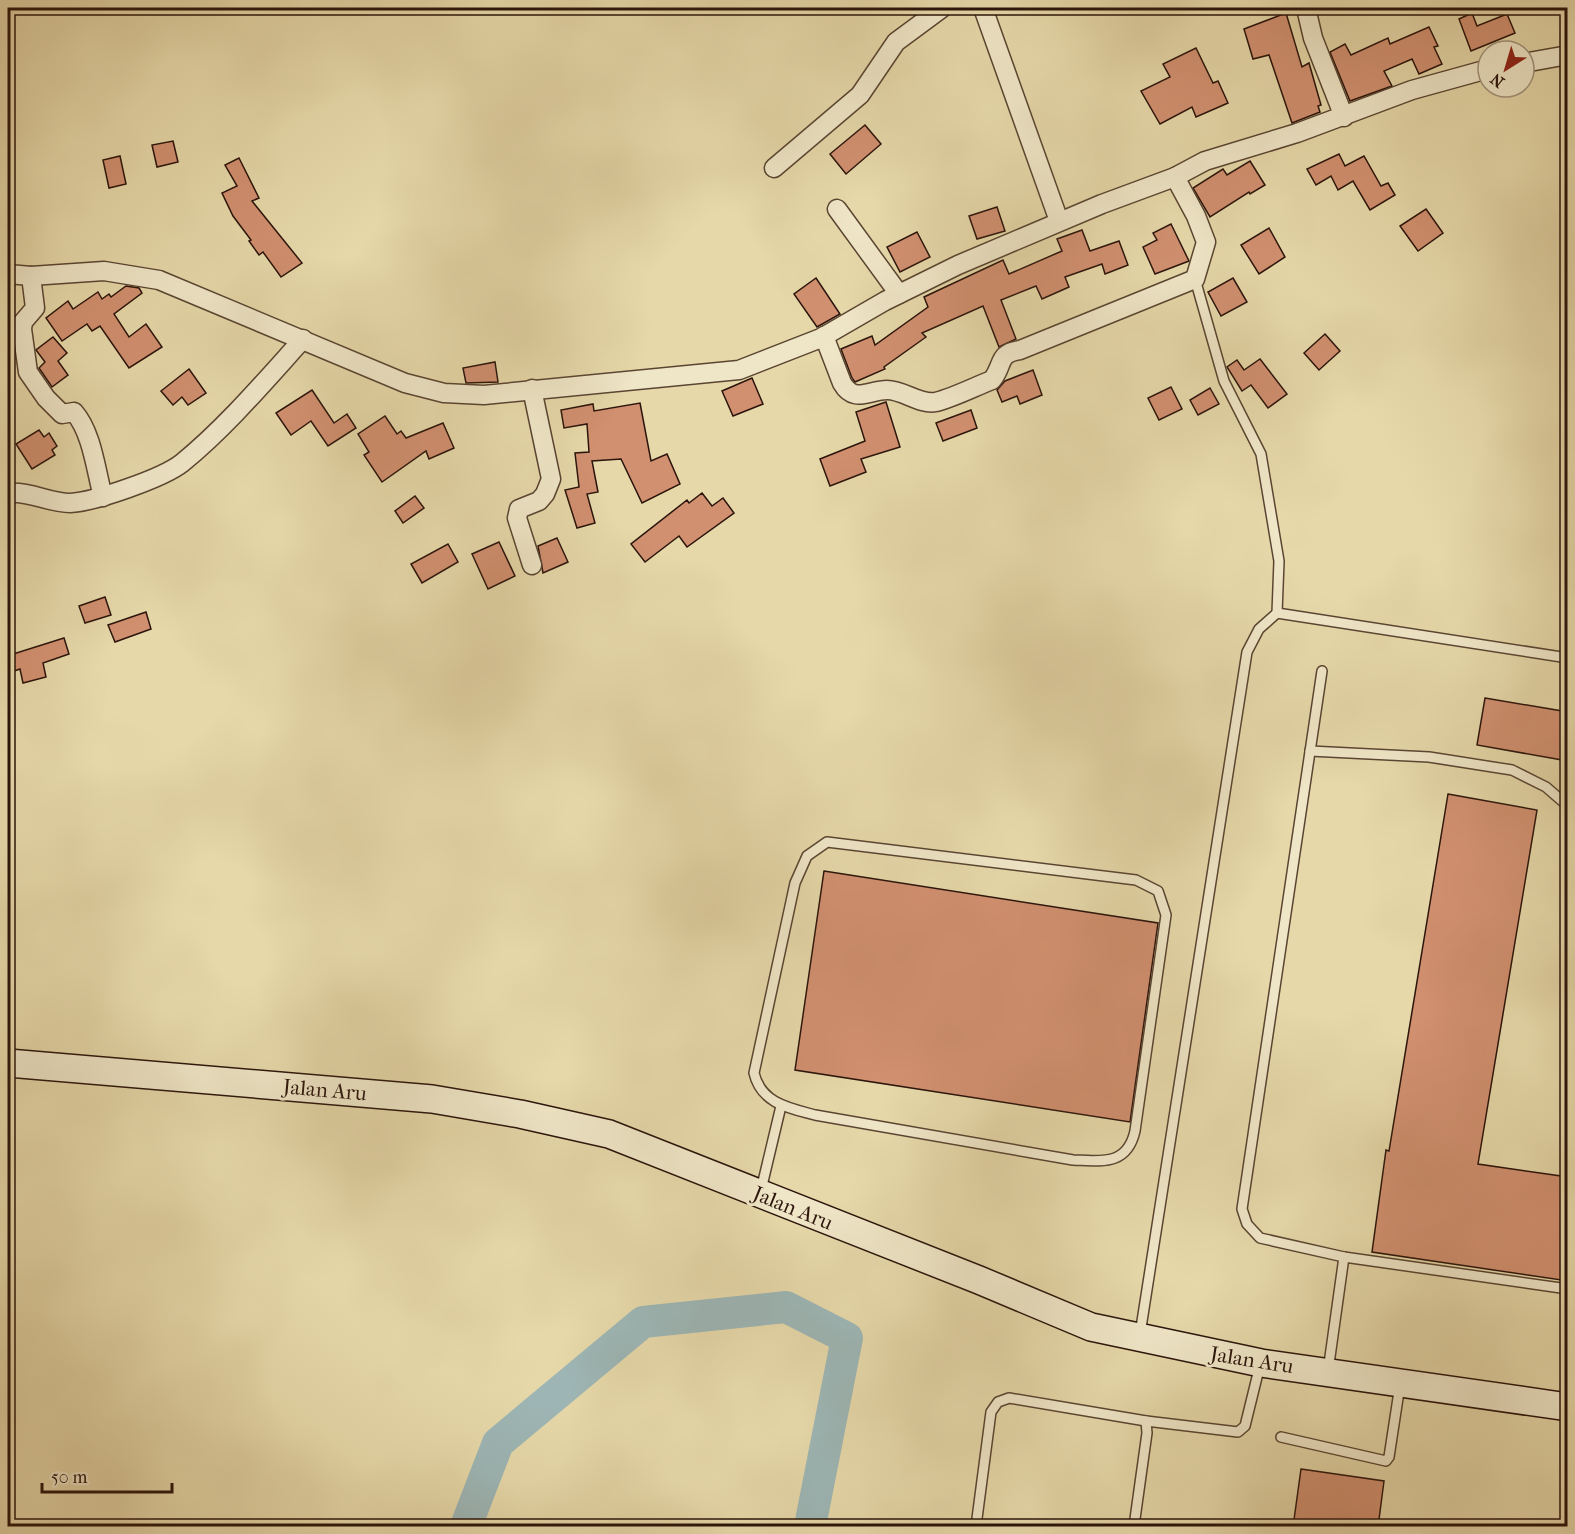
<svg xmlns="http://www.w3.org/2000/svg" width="1575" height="1534" font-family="'IM FELL French Canon',serif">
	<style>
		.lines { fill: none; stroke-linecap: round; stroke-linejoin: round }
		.river { stroke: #9db6b5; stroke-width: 32 }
		.building { fill: #d19070; stroke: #2b140b; stroke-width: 1.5 }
		.lane-casing { stroke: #5a4532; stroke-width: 12 }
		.street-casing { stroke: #5a4532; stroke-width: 21 }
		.secondary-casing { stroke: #2b140b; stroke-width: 30 }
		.lane { stroke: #efe6c7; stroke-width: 9 }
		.street { stroke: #efe6c7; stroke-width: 18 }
		.secondary { stroke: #efe6c7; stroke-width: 27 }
		.labels { text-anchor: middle; stroke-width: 6; stroke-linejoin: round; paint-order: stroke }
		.street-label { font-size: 21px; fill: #2b140b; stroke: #efe6c7 }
	</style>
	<rect width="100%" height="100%" fill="#e6d8a9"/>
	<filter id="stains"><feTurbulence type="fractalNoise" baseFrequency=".00333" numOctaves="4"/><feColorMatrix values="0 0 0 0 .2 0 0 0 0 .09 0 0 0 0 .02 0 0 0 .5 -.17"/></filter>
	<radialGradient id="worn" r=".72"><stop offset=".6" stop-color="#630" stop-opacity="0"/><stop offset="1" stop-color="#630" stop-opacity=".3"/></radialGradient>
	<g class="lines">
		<polyline class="river" points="466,1526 498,1443 643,1322 786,1307 847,1338 810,1526"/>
	</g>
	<g class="building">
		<polygon points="1286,13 1302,67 1309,63 1321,105 1318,106 1320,112 1292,123 1269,55 1253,59 1244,29"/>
		<polygon points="1472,13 1477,26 1507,14 1515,33 1471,51 1459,19"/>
		<polygon points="1429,27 1438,46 1434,47 1442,64 1419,74 1412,59 1384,71 1392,86 1350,101 1330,52 1345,44 1351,55 1388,38 1390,44"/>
		<polygon points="1196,48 1213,83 1218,81 1228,103 1196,117 1192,107 1160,124 1141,91 1170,77 1163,64"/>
		<polygon points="865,125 881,144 846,174 830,154"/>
		<polygon points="173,141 178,162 157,167 152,145"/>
		<polygon points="1339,154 1345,166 1364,156 1381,186 1388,183 1395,195 1370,210 1353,181 1338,190 1331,176 1316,185 1307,169"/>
		<polygon points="120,156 126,184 109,188 103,160"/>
		<polygon points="239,158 259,198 252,201 302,263 281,277 263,252 259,255 249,241 251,240 233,216 222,193 237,186 225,165"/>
		<polygon points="1250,161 1265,185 1250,194 1249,192 1210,217 1193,188 1223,169 1227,175"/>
		<polygon points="997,207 1005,231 977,239 969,216"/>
		<polygon points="1426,209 1443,233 1418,251 1400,226"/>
		<polygon points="1171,224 1189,261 1155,274 1143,247 1157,240 1153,233"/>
		<polygon points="1269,228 1285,257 1259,274 1241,245"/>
		<polygon points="1082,230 1090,251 1119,241 1128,265 1105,274 1102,264 1065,277 1069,287 1042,299 1036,286 1001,300 1016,339 999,347 983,306 922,333 926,337 884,367 885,369 855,382 852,378 841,349 872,336 875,345 928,307 924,297 1003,260 1009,274 1062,251 1057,239"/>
		<polygon points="917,232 930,257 900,272 887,247"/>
		<polygon points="816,278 840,314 817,327 794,294"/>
		<polygon points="1233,278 1247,302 1221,316 1208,292"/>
		<polygon points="126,286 139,288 142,293 114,314 129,337 146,324 162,347 129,368 100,326 92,331 87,324 62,341 46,318 68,301 73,309 98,292 102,299 109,294 111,297"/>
		<polygon points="1325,334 1340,351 1319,370 1304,353"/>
		<polygon points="53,337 67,353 58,361 68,375 52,387 39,368 45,362 36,350"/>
		<polygon points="1260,359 1287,394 1268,408 1251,385 1242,391 1227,367 1237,360 1244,370"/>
		<polygon points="495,362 498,382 466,383 463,368"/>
		<polygon points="189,369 206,393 188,405 182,397 173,405 161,391"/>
		<polygon points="1033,370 1042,395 1020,404 1017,396 1002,402 997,390 1005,381"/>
		<polygon points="752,378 763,404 733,416 722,391"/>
		<polygon points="1171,387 1182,409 1159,420 1148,398"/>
		<polygon points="1210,388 1219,404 1198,415 1190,400"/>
		<polygon points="312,390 334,423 347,414 356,428 328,446 311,421 291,435 276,413"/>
		<polygon points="886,402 900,447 861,459 866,472 830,486 820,459 865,441 856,412"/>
		<polygon points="640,403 651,461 667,454 680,484 642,503 621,459 592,461 598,492 587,494 595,523 577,528 565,490 579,487 575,453 589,452 587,424 564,428 561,410 593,404 594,411"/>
		<polygon points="971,410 977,428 943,441 936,423"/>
		<polygon points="385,416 397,434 401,431 406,438 443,423 454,448 429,459 426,451 382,482 364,455 369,452 358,434"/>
		<polygon points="39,430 44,437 49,433 57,446 52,450 55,455 32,469 16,444"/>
		<polygon points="702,493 712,506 723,498 734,513 687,547 679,536 645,562 631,544 687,500 689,503"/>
		<polygon points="415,496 424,508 403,523 395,511"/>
		<polygon points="557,538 568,562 543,573 538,546"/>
		<polygon points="499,542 515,576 488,589 472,554"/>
		<polygon points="448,544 458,562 422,583 411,564"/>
		<polygon points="105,597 111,615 85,623 79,606"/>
		<polygon points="146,612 151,629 115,642 108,625"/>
		<polygon points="64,638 69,654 43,663 46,677 23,683 20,669 14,671 10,655"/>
		<polygon points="1485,698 1568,712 1568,761 1477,745"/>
		<polygon points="1448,794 1537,810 1478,1164 1568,1177 1568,1281 1372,1252 1386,1150 1389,1151"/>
		<polygon points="824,871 1158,923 1130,1122 795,1070"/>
		<polygon points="1301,1469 1384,1481 1378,1527 1293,1527"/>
	</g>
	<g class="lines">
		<g class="lane-casing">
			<g id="lane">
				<polyline points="1195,279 1224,381 1261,454 1279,561 1277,613"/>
				<polyline points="1322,671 1242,1209 1247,1224 1260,1238 1344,1257 1568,1289"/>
				<polyline points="1310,751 1429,757 1512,770 1546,787 1568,806"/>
				<path d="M827,842L1136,880L1158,891L1166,915L1135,1131C1127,1166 1102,1161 1073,1160L815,1115C788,1108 761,1103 754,1073L795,883L807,856Z"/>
				<polyline points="761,1190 781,1106"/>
				<polyline points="1140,1334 1247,652 1259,629 1277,613 1568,658"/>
				<polyline points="1328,1371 1344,1257"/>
				<polyline points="1281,1437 1386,1461 1389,1457 1400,1385"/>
				<polyline points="976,1526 991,1412 998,1402 1009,1398 1146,1421"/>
				<polyline points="1134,1526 1147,1433 1146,1421 1238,1432 1245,1426 1260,1365"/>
			</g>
		</g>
		<g class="street-casing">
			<g id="street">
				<polyline points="983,8 1059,221"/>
				<polyline points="1306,8 1313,38 1344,117"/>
				<polyline points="1524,63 1568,55"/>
				<polyline points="774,168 860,95 896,42 942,8"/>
				<polyline points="837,209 899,294"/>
				<polyline points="8,274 31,276 104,271 159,280 405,383 444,393 484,395 739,370 821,338 885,301 958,265 1102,204 1175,177 1205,161 1297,133 1412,90 1488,69"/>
				<path d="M31,276L35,308L23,322L22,329L28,372L46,398L62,414L74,412C92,432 96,471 103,497"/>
				<path d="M824,336L842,383C854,404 869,390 887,390C904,390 919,405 936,402C955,397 974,387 992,380C1004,365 997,353 1020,350L1195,279L1206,242L1196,216L1175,177"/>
				<polyline points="532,389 551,479 545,494 539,501 519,509 517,518 532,565"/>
				<path d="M8,493C30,491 49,503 70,503C94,502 163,478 182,463C226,427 265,381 303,339"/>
			</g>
		</g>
		<g class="secondary-casing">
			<polyline id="secondary" points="8,1063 432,1099 520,1114 609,1134 979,1280 1091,1327 1261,1363 1568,1407"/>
		</g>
		<use href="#lane" class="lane"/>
		<use href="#street" class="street"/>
		<use href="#secondary" class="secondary"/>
	</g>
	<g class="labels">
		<g class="street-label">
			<text transform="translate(325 1090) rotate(5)" y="7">Jalan Aru</text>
			<text transform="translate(793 1208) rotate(22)" y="7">Jalan Aru</text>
			<text transform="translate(1252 1360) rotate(9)" y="7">Jalan Aru</text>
		</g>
	</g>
	<rect width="1575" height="1534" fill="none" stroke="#e6d8a9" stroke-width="30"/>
	<rect x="9" y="9" width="1557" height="1516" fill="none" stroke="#2b140b" stroke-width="3"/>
	<rect x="15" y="15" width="1545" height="1504" fill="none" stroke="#2b140b" stroke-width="1.5"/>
	<g transform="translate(1506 69) rotate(217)"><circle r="28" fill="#efe6c7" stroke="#a1927c" stroke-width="1.5"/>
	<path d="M0-4.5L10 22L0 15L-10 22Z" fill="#8f2418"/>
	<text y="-9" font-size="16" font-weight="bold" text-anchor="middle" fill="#2b140b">N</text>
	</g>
	<path d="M42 1483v9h130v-9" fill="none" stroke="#2b140b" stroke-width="3"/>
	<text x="51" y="1483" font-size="18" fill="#2b140b" stroke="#efe6c7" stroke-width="4.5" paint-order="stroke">50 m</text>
	<rect width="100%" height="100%" filter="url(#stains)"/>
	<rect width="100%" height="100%" fill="url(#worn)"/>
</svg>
